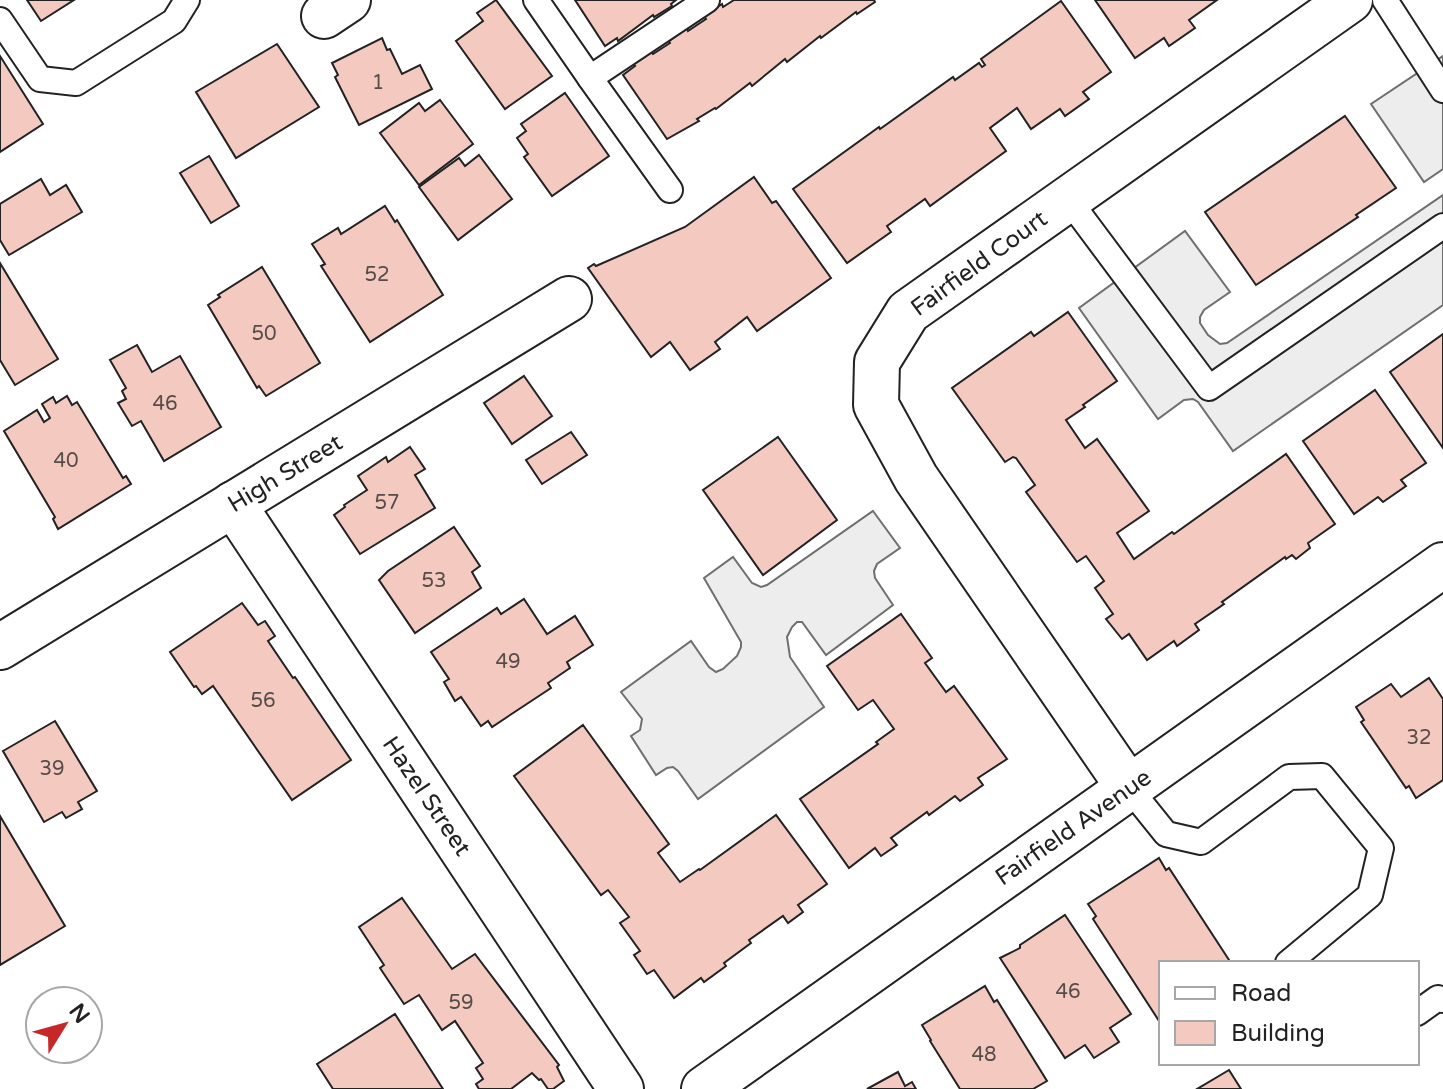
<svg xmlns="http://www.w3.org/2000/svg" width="1443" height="1089" font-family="'Varela Round',sans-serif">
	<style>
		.parking { fill: #ededed; stroke: #6f6f6f; stroke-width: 2 }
		.building { fill: #f3c9c0; stroke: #222; stroke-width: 2 }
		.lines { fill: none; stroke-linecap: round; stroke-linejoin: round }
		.lane-casing { stroke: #222; stroke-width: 28 }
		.street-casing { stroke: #222; stroke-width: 48 }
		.secondary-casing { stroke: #222; stroke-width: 48 }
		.lane { stroke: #fff; stroke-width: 24 }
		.street { stroke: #fff; stroke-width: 44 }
		.secondary { stroke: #fff; stroke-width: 44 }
		.labels { text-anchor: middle; stroke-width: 6; stroke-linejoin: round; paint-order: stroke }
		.number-label { font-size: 20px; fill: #564c4a }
		.street-label { font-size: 24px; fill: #222; stroke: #fff }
	</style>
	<rect width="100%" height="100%" fill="#fff"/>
	<g class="parking">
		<polygon points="1443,56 1443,169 1424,182 1371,104"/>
		<polygon points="1443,195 1443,305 1233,451 1198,402 1193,399 1184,400 1158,419 1079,308 1185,231 1230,292 1204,310 1200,317 1200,323 1208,335 1220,344 1227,343"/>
		<polygon points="873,511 900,548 877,564 874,571 875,578 893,605 826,655 802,622 797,622 792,627 787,637 790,657 824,707 698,799 678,771 673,767 667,768 656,775 631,736 640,730 642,719 621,692 691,641 709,667 716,672 723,669 737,656 741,647 741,642 704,578 733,557 752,583 761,587 767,585"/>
	</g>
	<g class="building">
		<polygon points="27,0 74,0 41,21"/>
		<polygon points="496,0 552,76 505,109 456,41 483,21 477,13"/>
		<polygon points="575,0 676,0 671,4 672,6 654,17 653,15 618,41 617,38 605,46"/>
		<polygon points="734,0 874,0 875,2 857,14 856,12 821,38 820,36 787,62 785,59 752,86 750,83 716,109 715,108 697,119 699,121 667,139 623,75 635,66 633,64 651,52 653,54 670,43 669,41 687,28 688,31 706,19 704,16 722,4 723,7"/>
		<polygon points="1095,0 1217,0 1189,20 1195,28 1169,46 1164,38 1135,58"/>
		<polygon points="1061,1 1111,72 1083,92 1089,99 1065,116 1060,109 1031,129 1017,108 990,128 1006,151 930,206 925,199 887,226 891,232 847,263 793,189 879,127 880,129 953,77 955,80 979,63 982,67 985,65 981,59"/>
		<polygon points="382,38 387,50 390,49 402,74 420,65 432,89 359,125 335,77 338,75 332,63"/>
		<polygon points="277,44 319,107 236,158 196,92"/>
		<polygon points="0,56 43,124 0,152"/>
		<polygon points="565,93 609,156 552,196 524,157 528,154 517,138 526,131 521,124"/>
		<polygon points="440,100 473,144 419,185 380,133 419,103 425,111"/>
		<polygon points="1345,116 1396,188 1356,215 1358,217 1256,285 1205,212"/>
		<polygon points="479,155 512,199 458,240 419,187 459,158 465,166"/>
		<polygon points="209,156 239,206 211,223 180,173"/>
		<polygon points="754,177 772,203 776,201 831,278 757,331 747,317 715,342 720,349 690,370 670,342 651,357 588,268 594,264 596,266 685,227"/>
		<polygon points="41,179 50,195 66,185 82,212 9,255 0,240 0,204"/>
		<polygon points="385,206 395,222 397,220 443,295 370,342 321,266 325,264 312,244 338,228 341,234"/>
		<polygon points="0,263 58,359 15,385 0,360"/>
		<polygon points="262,267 320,363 266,396 259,386 257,388 208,305 220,297 218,295"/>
		<polygon points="1068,312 1117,381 1083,405 1085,407 1066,420 1085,448 1097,439 1149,511 1117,533 1134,559 1172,532 1174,534 1286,454 1335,524 1308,543 1310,548 1296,559 1292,555 1286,559 1285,557 1222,602 1224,604 1195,624 1199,630 1177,646 1174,641 1147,660 1129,634 1122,639 1106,619 1113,614 1095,588 1104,581 1086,556 1077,562 1026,492 1035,485 1016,458 1013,457 1005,462 952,388 1031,332 1034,336"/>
		<polygon points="1443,334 1443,448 1390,372"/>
		<polygon points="137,345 152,372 180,356 221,427 164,461 141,421 132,426 118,403 126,399 122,391 126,388 110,360"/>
		<polygon points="524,376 552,416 512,444 484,403"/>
		<polygon points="1375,390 1426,463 1401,480 1406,486 1383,502 1378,497 1354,514 1303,441"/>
		<polygon points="67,396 72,405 77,402 123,478 126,476 131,484 58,529 53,519 55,517 4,431 37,410 44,422 50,418 42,404 53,397 56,403"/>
		<polygon points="571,432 587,455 542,484 526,460"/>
		<polygon points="778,437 837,520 763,575 703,490"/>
		<polygon points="410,447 425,469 415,475 435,508 360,554 334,515 345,507 344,505 367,490 358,476 386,457 388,462"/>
		<polygon points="454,527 480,566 472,572 481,588 415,633 379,580 388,571"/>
		<polygon points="524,599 547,634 575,616 593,645 567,662 570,668 548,683 551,688 492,727 488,721 481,726 461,697 455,701 444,682 449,679 431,652 497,608 501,614"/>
		<polygon points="242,603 258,625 265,621 275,636 268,641 293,678 295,677 351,760 292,800 213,686 202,694 196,686 194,687 170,652"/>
		<polygon points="901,614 932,658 925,663 946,692 954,686 1007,759 978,778 983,785 960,801 955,796 929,815 927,812 891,838 897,845 881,856 875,848 849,868 800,799 878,744 876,742 894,729 873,700 858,710 827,666"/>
		<polygon points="1429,678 1443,699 1443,780 1416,798 1409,786 1406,788 1361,722 1364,720 1356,707 1391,684 1401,697"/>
		<polygon points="55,721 97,791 78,802 82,809 66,818 62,812 44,822 3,751"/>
		<polygon points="583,725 669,844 658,853 680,882 699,869 700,870 776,815 827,884 798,905 803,912 788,923 783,916 749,940 751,943 724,963 726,966 704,982 701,978 674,998 654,970 647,974 634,955 640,951 620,923 629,917 608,890 601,895 514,776"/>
		<polygon points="0,816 65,926 0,965"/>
		<polygon points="1159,858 1166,870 1169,868 1231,963 1161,963 1161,1024 1093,919 1096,916 1088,904"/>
		<polygon points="402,898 452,969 475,954 559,1065 557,1067 564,1081 553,1089 548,1089 541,1079 539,1080 532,1073 511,1089 479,1089 476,1084 483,1079 476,1068 483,1063 455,1021 442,1030 419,995 404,1004 380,968 384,965 359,927"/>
		<polygon points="1065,915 1131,1014 1110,1028 1119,1042 1094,1058 1085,1045 1065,1058 1000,958 1020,948 1020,945"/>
		<polygon points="985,986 994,1002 997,1000 1047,1081 1033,1089 960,1089 930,1041 931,1040 922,1025"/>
		<polygon points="395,1014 443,1089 333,1089 317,1064"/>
		<polygon points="1229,1070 1241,1089 1197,1089"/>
		<polygon points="898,1072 905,1086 912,1082 916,1089 867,1089"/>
	</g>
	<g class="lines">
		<g class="lane-casing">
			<g id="lane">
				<polyline points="536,0 590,78 707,0"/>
				<polyline points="1385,0 1443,90"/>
				<polyline points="0,20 40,79 76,83 174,21 187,0"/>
				<polyline points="590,78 670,190"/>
				<polyline points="1068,199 1209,388 1443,226"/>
				<polyline points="1129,788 1166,834 1201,842 1289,777 1322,776 1381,848 1370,895 1288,963"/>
				<polyline points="1417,1013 1438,998 1443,1000"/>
			</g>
		</g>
		<g class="street-casing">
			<g id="street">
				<polyline points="324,16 348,0"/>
				<polyline points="233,504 621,1089"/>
				<polyline points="0,647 569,299"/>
				<polyline points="1129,788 916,478 876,405 877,362 908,312 1350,0"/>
			</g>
		</g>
		<g class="secondary-casing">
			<polyline id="secondary" points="704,1089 1443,565"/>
		</g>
		<use href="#lane" class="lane"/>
		<use href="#street" class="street"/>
		<use href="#secondary" class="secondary"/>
	</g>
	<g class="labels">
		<g class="number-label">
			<text x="378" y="89">1</text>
			<text x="377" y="281">52</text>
			<text x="264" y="340">50</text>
			<text x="165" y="410">46</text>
			<text x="66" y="467">40</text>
			<text x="387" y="509">57</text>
			<text x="434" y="587">53</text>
			<text x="508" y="668">49</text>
			<text x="263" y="707">56</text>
			<text x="1419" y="744">32</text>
			<text x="52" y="775">39</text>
			<text x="1068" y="998">46</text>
			<text x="461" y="1009">59</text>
			<text x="984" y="1061">48</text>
		</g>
		<g class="street-label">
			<text transform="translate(979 263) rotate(-36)" y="8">Fairfield Court</text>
			<text transform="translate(285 473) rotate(-31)" y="8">High Street</text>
			<text transform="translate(427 796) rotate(56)" y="8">Hazel Street</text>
			<text transform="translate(1073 827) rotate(-35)" y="8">Fairfield Avenue</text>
		</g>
	</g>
	<rect x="1159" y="961" width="260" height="104" fill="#ffffff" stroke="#a7a7a7" stroke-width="2"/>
	<rect x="1175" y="987" width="40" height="12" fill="#ffffff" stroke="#a7a7a7" stroke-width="2"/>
	<text x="1231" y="1001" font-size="24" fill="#222222">Road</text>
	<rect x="1175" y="1021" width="40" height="24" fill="#f3c9c0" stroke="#a7a7a7" stroke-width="2"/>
	<text x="1231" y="1041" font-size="24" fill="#222222">Building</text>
	<g transform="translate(64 1025) rotate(53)"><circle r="38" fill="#ffffff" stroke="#a7a7a7" stroke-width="2"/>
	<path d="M0-6L14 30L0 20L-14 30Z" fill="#c62828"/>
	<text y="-12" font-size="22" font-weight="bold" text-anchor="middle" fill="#222222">N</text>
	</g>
</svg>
